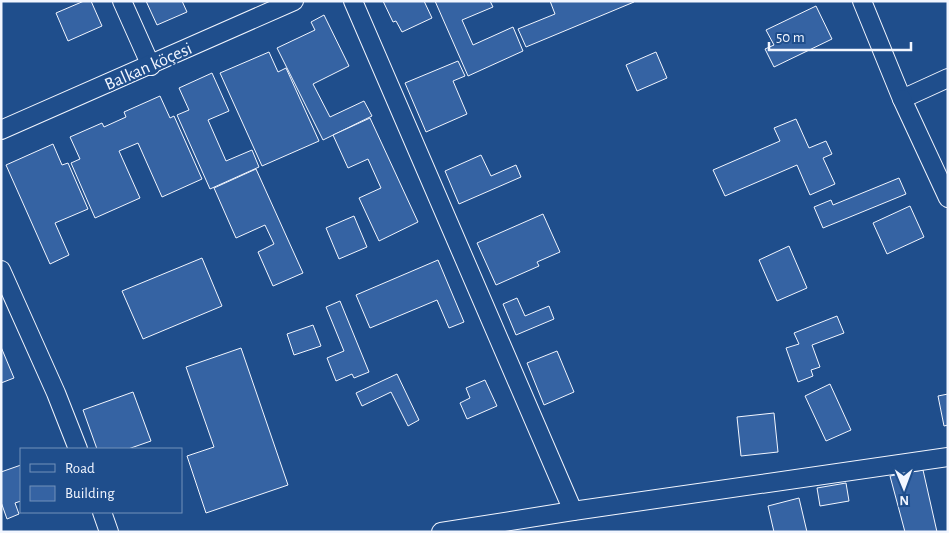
<svg xmlns="http://www.w3.org/2000/svg" width="949" height="533" font-family="'Alegreya Sans',sans-serif">
	<style>
		.building { fill: #3563a3; stroke: #f2f6ff }
		.lines { fill: none; stroke-linecap: round; stroke-linejoin: round }
		.minor-casing { stroke: #f2f6ff; stroke-width: 20 }
		.minor { stroke: #1f4e8c; stroke-width: 18 }
		.labels { text-anchor: middle; stroke-width: 4; stroke-linejoin: round; paint-order: stroke }
		.street-label { font-size: 18px; fill: #f2f6ff; stroke: #1f4e8c }
	</style>
	<rect width="100%" height="100%" fill="#1f4e8c"/>
	<g class="building">
		<polygon points="84,1 91,1 102,26 68,41 56,13"/>
		<polygon points="146,1 182,1 187,12 157,25"/>
		<polygon points="383,1 424,1 432,18 402,32 396,21 393,22"/>
		<polygon points="435,1 490,1 493,7 462,20 473,45 513,27 523,51 468,76"/>
		<polygon points="550,1 633,1 634,2 526,47 518,29 555,14"/>
		<polygon points="816,6 832,39 774,67 765,49 774,45 766,30"/>
		<polygon points="324,15 349,66 313,84 330,117 364,101 372,116 323,140 277,48 315,30 311,22"/>
		<polygon points="269,52 278,72 286,68 319,141 262,166 220,73"/>
		<polygon points="656,52 667,78 637,91 626,65"/>
		<polygon points="458,61 465,76 453,81 467,114 426,132 405,83"/>
		<polygon points="212,73 229,111 208,120 226,161 252,150 259,167 210,189 177,115 189,110 179,88"/>
		<polygon points="160,96 170,118 174,116 202,179 162,197 138,143 119,151 140,198 95,218 71,163 80,159 70,137 102,123 104,127 126,117 124,112"/>
		<polygon points="370,118 418,222 379,241 359,198 381,188 368,159 348,168 333,135"/>
		<polygon points="796,119 809,148 826,141 832,154 823,158 835,184 810,195 797,165 725,196 713,170 780,141 774,128"/>
		<polygon points="53,144 62,165 68,163 88,209 55,223 69,255 50,264 6,165"/>
		<polygon points="481,155 491,176 516,165 521,177 459,204 445,171"/>
		<polygon points="256,169 303,273 273,286 258,252 274,244 265,225 236,238 214,188"/>
		<polygon points="899,178 906,194 823,228 814,207 831,200 833,205"/>
		<polygon points="910,206 924,237 887,254 873,223"/>
		<polygon points="543,214 560,252 537,262 539,266 496,285 477,243"/>
		<polygon points="354,216 367,247 339,259 326,228"/>
		<polygon points="789,246 807,288 777,301 759,260"/>
		<polygon points="202,258 222,306 143,339 122,291"/>
		<polygon points="438,260 464,322 449,328 437,300 370,328 356,295"/>
		<polygon points="517,298 525,316 549,306 554,319 516,335 503,304"/>
		<polygon points="340,301 369,372 354,378 352,374 336,381 327,358 344,351 326,307"/>
		<polygon points="837,316 844,333 812,345 820,367 811,370 813,376 798,382 786,348 799,344 794,333"/>
		<polygon points="313,325 321,346 294,355 287,334"/>
		<polygon points="1,347 14,378 1,383"/>
		<polygon points="241,348 288,485 206,513 187,456 214,447 186,367"/>
		<polygon points="557,351 574,392 544,405 527,363"/>
		<polygon points="397,374 419,420 408,426 391,392 362,406 356,393"/>
		<polygon points="485,380 497,406 467,419 460,403 470,398 466,388"/>
		<polygon points="830,384 851,430 826,441 805,396"/>
		<polygon points="133,392 151,441 128,449 97,449 83,410"/>
		<polygon points="948,394 948,425 944,426 938,396"/>
		<polygon points="774,413 778,452 741,456 737,417"/>
		<polygon points="21,465 21,501 15,503 19,514 7,519 1,502 1,472"/>
		<polygon points="923,470 937,532 905,532 890,476"/>
		<polygon points="846,483 849,501 820,506 817,488"/>
		<polygon points="799,498 807,532 774,532 768,506"/>
	</g>
	<g class="lines">
		<g class="minor-casing">
			<g id="minor">
				<polyline points="122,1 151,66"/>
				<polyline points="353,1 573,511"/>
				<polyline points="862,1 902,99 948,78"/>
				<polyline points="902,99 948,198"/>
				<polyline points="1,130 294,1"/>
				<polyline points="1,270 56,393 78,449"/>
				<polyline points="102,512 109,532"/>
				<polyline points="441,532 573,511 948,457"/>
			</g>
		</g>
		<use href="#minor" class="minor"/>
	</g>
	<g class="labels">
		<g class="street-label">
			<text transform="translate(148 66) rotate(-24)" y="6">Balkan köçesi</text>
		</g>
	</g>
	<rect width="949" height="533" fill="none" stroke="#f2f6ff" stroke-width="5"/>
	<rect x="20" y="448" width="162" height="65" fill="#1f4e8c" stroke="#7391ba"/>
	<rect x="30" y="464" width="25" height="8" fill="#1f4e8c" stroke="#7391ba"/>
	<text x="65" y="473" font-size="15" fill="#f2f6ff">Road</text>
	<rect x="30" y="486" width="25" height="15" fill="#3563a3" stroke="#7391ba"/>
	<text x="65" y="498" font-size="15" fill="#f2f6ff">Building</text>
	<g transform="translate(904 488) rotate(179)" stroke="#1f4e8c" stroke-width="4" paint-order="stroke">
	<path d="M0-4L9 19L0 12L-9 19Z" fill="#f2f6ff"/>
	<text y="-8" font-size="14" font-weight="bold" text-anchor="middle" fill="#f2f6ff">N</text>
	</g>
	<path d="M769 42v8h142v-8" fill="none" stroke="#f2f6ff" stroke-width="2.5"/>
	<text x="776" y="42" font-size="15" fill="#f2f6ff" stroke="#1f4e8c" stroke-width="4" paint-order="stroke">50 m</text>
</svg>
